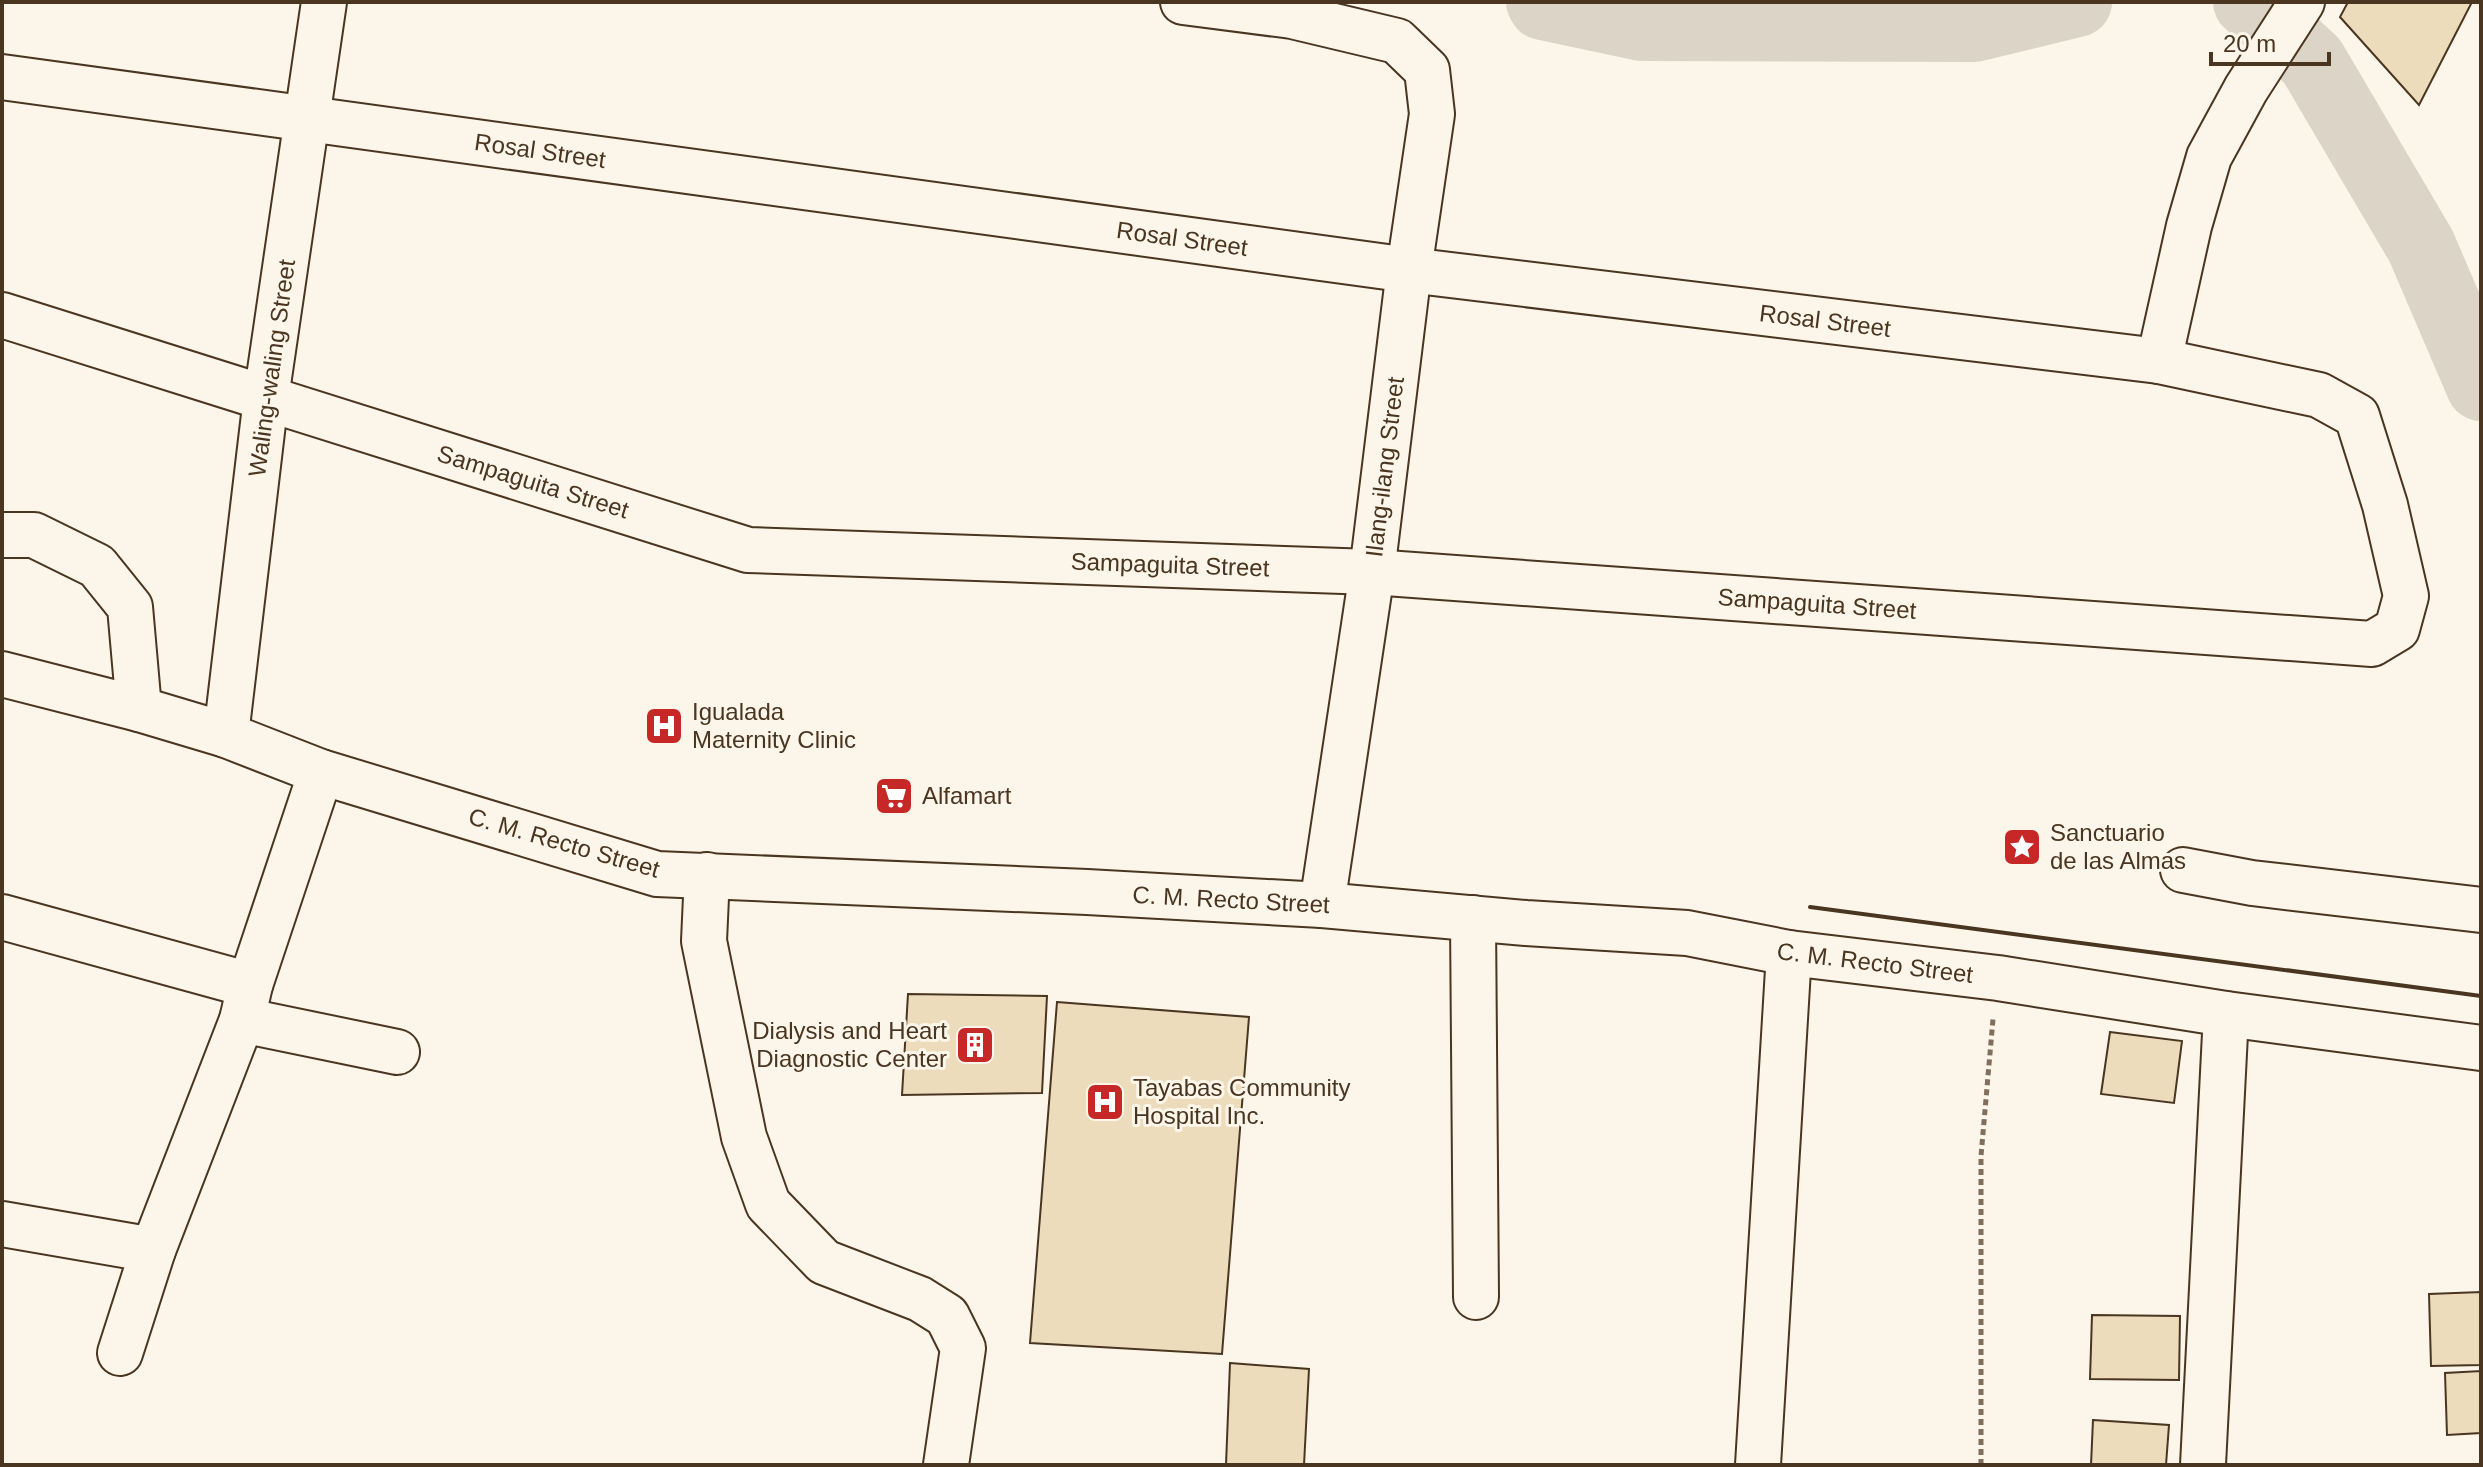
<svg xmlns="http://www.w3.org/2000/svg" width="2483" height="1467" font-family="Helvetica,sans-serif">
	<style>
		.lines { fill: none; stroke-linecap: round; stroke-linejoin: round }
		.river { stroke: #dcd4c6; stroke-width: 70 }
		.building { fill: #ecdcbc; stroke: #4a3520; stroke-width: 2 }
		.minor-casing { stroke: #4a3520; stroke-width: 48 }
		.major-casing { stroke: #4a3520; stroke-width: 48 }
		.path { stroke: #7f6f5c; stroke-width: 5; stroke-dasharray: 6 4; stroke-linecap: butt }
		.minor { stroke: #fbf6e9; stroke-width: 44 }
		.major { stroke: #fbf6e9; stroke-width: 44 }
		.wall { stroke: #4a3520; stroke-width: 4 }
		.labels { text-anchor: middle; stroke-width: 6; stroke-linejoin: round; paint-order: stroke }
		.street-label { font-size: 24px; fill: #4a3520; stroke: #fbf6e9 }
		.poi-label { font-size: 24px; fill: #4a3520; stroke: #fbf6e9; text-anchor: start }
	</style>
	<rect width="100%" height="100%" fill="#fbf6e9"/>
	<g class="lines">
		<g class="river">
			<polyline points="1541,2 1543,5 1642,26 1974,27 2077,2"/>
			<polyline points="2248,2 2312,61 2421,246 2481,386"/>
		</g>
	</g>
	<g class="building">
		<polygon points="2348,2 2472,2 2419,105 2340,17"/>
		<polygon points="908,994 1047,996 1042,1093 902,1095"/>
		<polygon points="1057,1002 1249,1017 1222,1354 1030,1343"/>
		<polygon points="2110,1032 2182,1041 2174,1103 2101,1094"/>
		<polygon points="2481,1292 2481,1365 2431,1366 2429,1294"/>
		<polygon points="2092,1315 2180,1316 2179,1380 2090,1379"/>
		<polygon points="1230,1363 1309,1369 1304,1465 1226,1465"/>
		<polygon points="2481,1371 2481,1433 2447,1435 2445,1373"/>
		<polygon points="2093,1420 2169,1425 2166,1465 2091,1465"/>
	</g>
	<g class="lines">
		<g class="minor-casing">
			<g id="minor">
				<polyline points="1183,2 1292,16 1397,41 1427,70 1432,114 1409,270 1372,572 1322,905"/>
				<polyline points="2,77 1409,270 2159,361 2319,395 2357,416 2385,505 2406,596 2397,629 2372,644 1372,572 748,550 2,315"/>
				<polyline points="2159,361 2189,226 2209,157 2246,89 2302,2"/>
				<polyline points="2,535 34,535 97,566 130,607 139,709"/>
				<polyline points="226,735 266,398 324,2"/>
				<polyline points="2183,870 2252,883 2481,910"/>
				<polyline points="707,875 704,941 744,1137 768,1204 824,1262 920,1299 947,1316 963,1348 946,1465"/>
				<polyline points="2,917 250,985"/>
				<polyline points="1473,918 1476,1297"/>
				<polyline points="242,1020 397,1052"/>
				<polyline points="2,1224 153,1250"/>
				<polyline points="120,1353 153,1250 242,1020 250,985 321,772"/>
				<polyline points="1758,1465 1789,953"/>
				<polyline points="2203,1465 2226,1014"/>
			</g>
		</g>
		<g class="major-casing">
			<polyline id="major" points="2,674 139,709 226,735 321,772 657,874 1087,892 1322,905 1526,923 1687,933 1789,953 1998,978 2226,1014 2481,1048"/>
		</g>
		<polyline class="path" points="1981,1465 1981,1156 1993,1019"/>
		<use href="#minor" class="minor"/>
		<use href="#major" class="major"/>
		<polyline class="wall" points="1810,907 2481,996"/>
	</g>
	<defs>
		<g id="hospital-square" transform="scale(2)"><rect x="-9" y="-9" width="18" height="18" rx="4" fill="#c62828" stroke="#fbf6e9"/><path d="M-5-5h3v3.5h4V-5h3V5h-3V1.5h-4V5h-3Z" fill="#fff"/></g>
		<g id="supermarket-square" transform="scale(2)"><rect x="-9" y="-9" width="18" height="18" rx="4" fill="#c62828" stroke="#fbf6e9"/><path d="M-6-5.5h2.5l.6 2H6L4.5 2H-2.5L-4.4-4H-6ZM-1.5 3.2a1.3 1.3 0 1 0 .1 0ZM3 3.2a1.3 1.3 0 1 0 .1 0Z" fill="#fff"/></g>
		<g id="sight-square" transform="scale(2)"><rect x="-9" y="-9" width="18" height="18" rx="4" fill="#c62828" stroke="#fbf6e9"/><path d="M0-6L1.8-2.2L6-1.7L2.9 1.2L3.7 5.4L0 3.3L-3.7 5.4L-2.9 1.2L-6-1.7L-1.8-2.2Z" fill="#fff"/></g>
		<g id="building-square" transform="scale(2)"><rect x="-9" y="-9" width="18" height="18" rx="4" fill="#c62828" stroke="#fbf6e9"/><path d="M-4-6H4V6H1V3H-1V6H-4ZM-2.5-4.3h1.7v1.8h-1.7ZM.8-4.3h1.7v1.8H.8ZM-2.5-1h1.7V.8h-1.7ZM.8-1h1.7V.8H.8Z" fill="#fff"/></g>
	</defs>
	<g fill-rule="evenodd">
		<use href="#hospital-square" x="664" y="726"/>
		<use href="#supermarket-square" x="894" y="796"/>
		<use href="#sight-square" x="2022" y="847"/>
		<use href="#building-square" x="975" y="1045"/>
		<use href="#hospital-square" x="1105" y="1102"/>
	</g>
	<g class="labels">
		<g class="street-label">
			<text transform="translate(540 151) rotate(8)" y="8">Rosal Street</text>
			<text transform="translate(1182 239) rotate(8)" y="8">Rosal Street</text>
			<text transform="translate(1825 321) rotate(7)" y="8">Rosal Street</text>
			<text transform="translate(272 368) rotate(-82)" y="8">Waling-waling Street</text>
			<text transform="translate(1385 467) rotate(-83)" y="8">Ilang-ilang Street</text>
			<text transform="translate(533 482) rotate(17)" y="8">Sampaguita Street</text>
			<text transform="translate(1170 565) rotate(2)" y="8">Sampaguita Street</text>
			<text transform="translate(1817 604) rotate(4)" y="8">Sampaguita Street</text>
			<text transform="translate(564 843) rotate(16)" y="8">C. M. Recto Street</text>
			<text transform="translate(1231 900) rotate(3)" y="8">C. M. Recto Street</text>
			<text transform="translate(1875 963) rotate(7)" y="8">C. M. Recto Street</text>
		</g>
		<g class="poi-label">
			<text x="692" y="720">Igualada<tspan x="692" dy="28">Maternity Clinic</tspan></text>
			<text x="922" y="804">Alfamart</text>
			<text x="2050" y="841">Sanctuario<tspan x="2050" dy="28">de las Almas</tspan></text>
			<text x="947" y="1039" text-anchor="end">Dialysis and Heart<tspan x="947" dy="28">Diagnostic Center</tspan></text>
			<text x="1133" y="1096">Tayabas Community<tspan x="1133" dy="28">Hospital Inc.</tspan></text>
		</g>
	</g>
	<rect width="2483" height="1467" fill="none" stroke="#4a3520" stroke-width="8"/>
	<path d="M2211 52v12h118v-12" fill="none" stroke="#4a3520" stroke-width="4"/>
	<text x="2223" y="52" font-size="24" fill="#4a3520" stroke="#fbf6e9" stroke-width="6" paint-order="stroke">20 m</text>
</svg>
